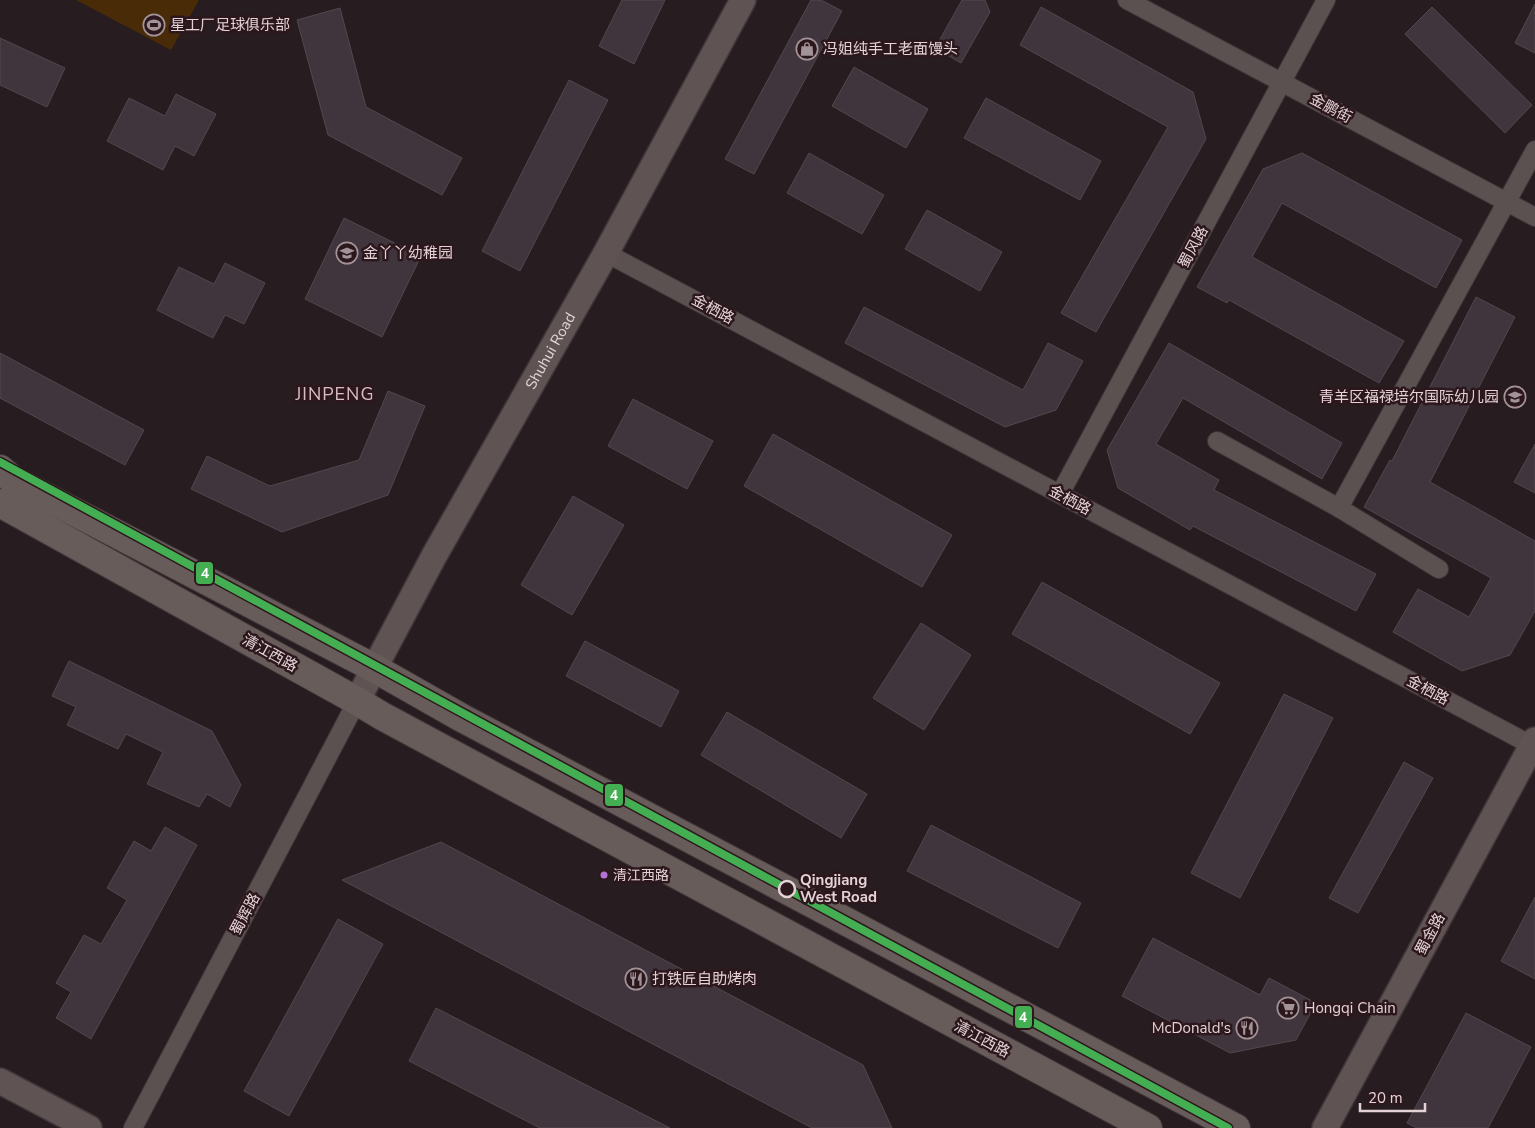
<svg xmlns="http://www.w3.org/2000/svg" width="1535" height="1128" font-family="'Nunito Sans','Noto Sans SC',sans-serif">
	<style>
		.green { fill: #4a2b08 }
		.building { fill: #41353d; stroke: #51484d }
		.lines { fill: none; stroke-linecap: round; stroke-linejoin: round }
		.street-casing { stroke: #40363a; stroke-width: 20 }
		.secondary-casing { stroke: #40363a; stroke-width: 28 }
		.primary-casing { stroke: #40363a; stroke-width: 30 }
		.street { stroke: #5b5150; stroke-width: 18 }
		.secondary { stroke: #5f5453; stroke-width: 25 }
		.primary { stroke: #685c5a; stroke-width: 28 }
		.metro-1-casing { stroke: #2c171d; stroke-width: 11 }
		.metro-1 { stroke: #44af52; stroke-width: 8 }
		.bus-dot { fill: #b673d3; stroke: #2c171d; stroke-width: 2 }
		.stop-dot { fill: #2c171d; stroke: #e3d3d7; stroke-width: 2.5 }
		.labels { text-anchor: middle; stroke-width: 5; stroke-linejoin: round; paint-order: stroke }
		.bus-label { font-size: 14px; fill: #e3d3d7; stroke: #2c171d; text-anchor: start }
		.poi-label { font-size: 15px; fill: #e3d3d7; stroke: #2c171d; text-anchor: start }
		.street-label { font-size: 15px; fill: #e3d3d7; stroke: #2c171d }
		.stop-label { font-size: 15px; font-weight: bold; fill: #e3d3d7; stroke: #2c171d; text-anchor: start }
		.quarter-label { font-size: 18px; letter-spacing: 1px; fill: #dabcc3; stroke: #2c171d }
		.line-badge { stroke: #2c171d; stroke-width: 2 }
		.badge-label { font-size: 14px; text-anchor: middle; font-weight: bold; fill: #fff }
	</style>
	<rect width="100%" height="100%" fill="#271c1f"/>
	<polygon class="green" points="76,0 199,0 171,50"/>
	<g class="building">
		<polygon points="622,0 665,0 634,64 599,46"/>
		<polygon points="811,0 821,0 842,11 754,174 725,159"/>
		<polygon points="962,0 985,0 990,12 961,63 935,48"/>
		<polygon points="1535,4 1535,53 1515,43"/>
		<polygon points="1041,7 1193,92 1206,139 1096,332 1061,313 1168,127 1020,45"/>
		<polygon points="1432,7 1532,105 1505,133 1405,34"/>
		<polygon points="340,8 366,107 462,158 442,195 328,135 297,20"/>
		<polygon points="0,38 65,68 47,107 0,85"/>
		<polygon points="854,67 928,109 906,148 832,106"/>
		<polygon points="569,80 608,100 520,271 482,251"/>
		<polygon points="176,94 216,114 194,156 175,146 163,170 107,141 129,98 165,116"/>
		<polygon points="986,98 1101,161 1080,200 964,138"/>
		<polygon points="809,153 884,195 862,234 787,193"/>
		<polygon points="1302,153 1462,240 1436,288 1282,203 1252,257 1404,341 1379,383 1229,300 1227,303 1197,287 1263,169"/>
		<polygon points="927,210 1002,252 980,291 905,249"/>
		<polygon points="344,218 421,256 382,337 305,299"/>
		<polygon points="225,263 265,283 244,324 225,315 213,338 157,310 179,267 214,284"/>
		<polygon points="1476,297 1515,317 1430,482 1535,541 1535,611 1510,655 1462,671 1393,632 1418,589 1469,617 1491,578 1364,507 1390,460 1392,461"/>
		<polygon points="864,307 1023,390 1048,343 1083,361 1056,410 1005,427 845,343"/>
		<polygon points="1169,343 1342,443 1322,479 1183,398 1156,444 1219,480 1214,490 1376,574 1356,611 1193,526 1190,530 1118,488 1107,450"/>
		<polygon points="0,353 144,430 125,465 0,398"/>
		<polygon points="388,391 425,406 388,495 282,532 191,489 207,456 270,486 359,460"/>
		<polygon points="633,399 713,441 687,489 608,446"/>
		<polygon points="773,434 952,535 922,587 744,486"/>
		<polygon points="1535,444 1535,493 1514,482"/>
		<polygon points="573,496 624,525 572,615 521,585"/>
		<polygon points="1042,582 1220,683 1190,734 1012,634"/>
		<polygon points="921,623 971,655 924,730 873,698"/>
		<polygon points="585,641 679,691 661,727 566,676"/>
		<polygon points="69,661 212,731 241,785 230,807 207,794 199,807 147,784 163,752 126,734 118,749 67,725 76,707 52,696"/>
		<polygon points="1284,694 1333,718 1240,898 1191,873"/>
		<polygon points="727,712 867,794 841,838 701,755"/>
		<polygon points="1404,762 1433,778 1358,913 1329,898"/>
		<polygon points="931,825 1081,903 1058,948 907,871"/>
		<polygon points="165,827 197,845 91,1039 56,1018 71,992 56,983 84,935 101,944 127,900 107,888 134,841 151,851"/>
		<polygon points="441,842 863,1065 892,1128 812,1128 342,880"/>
		<polygon points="1535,897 1535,979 1501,961"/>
		<polygon points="338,919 383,944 289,1116 244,1091"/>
		<polygon points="1153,938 1260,995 1269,978 1316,1003 1296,1040 1230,1053 1122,996"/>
		<polygon points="436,1008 670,1128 540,1128 409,1061"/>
		<polygon points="1466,1013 1531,1047 1488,1128 1417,1128 1407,1123"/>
	</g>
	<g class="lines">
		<g class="street-casing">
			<g id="street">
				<polyline points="1127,0 1535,217"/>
				<polyline points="606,253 1535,747"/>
				<polyline points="1217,441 1339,508 1439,569"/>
				<polyline points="1060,494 1326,0"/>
				<polyline points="1339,508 1535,150"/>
				<polyline points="133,1128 357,701"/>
			</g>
		</g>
		<g class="secondary-casing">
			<g id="secondary">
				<path id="s1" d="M357,701L434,556L606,253L743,0"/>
				<polyline points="0,1081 89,1128"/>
				<polyline points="1325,1128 1535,740"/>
			</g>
		</g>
		<g class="primary-casing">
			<g id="primary">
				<polyline points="0,469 13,480 374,668 462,718 1236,1128"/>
				<polyline points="0,503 357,701 382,716 1148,1128"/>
			</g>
		</g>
		<use href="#street" class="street"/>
		<use href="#secondary" class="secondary"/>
		<use href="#primary" class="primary"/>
		<g class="metro-1-casing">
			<polyline id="metro-1" points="0,462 1228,1128"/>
		</g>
		<use href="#metro-1" class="metro-1"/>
	</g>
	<defs>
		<g id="stadium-ring" transform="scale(1.125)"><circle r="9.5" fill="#2c171d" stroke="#a19397" stroke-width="1.5"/><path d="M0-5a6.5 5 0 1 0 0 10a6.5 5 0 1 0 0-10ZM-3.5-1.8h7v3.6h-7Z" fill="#a19397"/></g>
		<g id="shop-ring" transform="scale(1.125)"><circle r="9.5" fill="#2c171d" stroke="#a19397" stroke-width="1.5"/><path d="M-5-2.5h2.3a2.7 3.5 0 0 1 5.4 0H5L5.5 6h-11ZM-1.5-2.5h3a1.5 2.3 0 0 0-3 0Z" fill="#a19397"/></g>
		<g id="school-ring" transform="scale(1.125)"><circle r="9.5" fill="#2c171d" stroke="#a19397" stroke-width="1.5"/><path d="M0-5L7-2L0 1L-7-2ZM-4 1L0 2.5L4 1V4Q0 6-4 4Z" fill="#a19397"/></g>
		<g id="restaurant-ring" transform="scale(1.125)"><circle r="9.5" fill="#2c171d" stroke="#a19397" stroke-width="1.5"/><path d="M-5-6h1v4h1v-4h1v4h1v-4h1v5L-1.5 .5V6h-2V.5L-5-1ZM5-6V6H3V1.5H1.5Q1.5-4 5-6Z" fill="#a19397"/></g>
		<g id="supermarket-ring" transform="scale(1.125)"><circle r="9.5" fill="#2c171d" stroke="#a19397" stroke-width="1.5"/><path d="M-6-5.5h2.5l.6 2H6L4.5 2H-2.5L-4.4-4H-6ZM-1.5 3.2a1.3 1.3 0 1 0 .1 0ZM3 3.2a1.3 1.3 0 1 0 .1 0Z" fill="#a19397"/></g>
	</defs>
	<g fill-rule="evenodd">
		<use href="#stadium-ring" x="154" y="25"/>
		<use href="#shop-ring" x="807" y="49"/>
		<use href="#school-ring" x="347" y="253"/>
		<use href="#school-ring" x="1515" y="397"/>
		<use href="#restaurant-ring" x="636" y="979"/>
		<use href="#supermarket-ring" x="1288" y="1008"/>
		<use href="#restaurant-ring" x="1247" y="1028"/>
	</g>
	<circle class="bus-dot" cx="604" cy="875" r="4.5"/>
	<circle class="stop-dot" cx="787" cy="889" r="8"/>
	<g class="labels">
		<g class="bus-label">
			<text x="613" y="880">清江西路</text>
		</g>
		<g class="poi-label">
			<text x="170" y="30">星工厂足球俱乐部</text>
			<text x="823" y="54">冯姐纯手工老面馒头</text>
			<text x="363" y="258">金丫丫幼稚园</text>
			<text x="1499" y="402" text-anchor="end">青羊区福禄培尔国际幼儿园</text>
			<text x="652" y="984">打铁匠自助烤肉</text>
			<text x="1304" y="1013">Hongqi Chain</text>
			<text x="1231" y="1033" text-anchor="end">McDonald's</text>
		</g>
		<g class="street-label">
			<text transform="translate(1331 108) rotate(28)" y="5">金鹏街</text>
			<text transform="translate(1193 247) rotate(-62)" y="5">蜀风路</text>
			<text transform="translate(713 309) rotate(28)" y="5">金栖路</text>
			<text dy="5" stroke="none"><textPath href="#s1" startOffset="400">Shuhui Road</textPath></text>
			<text transform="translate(1070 500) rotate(28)" y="5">金栖路</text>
			<text transform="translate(270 653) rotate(29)" y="5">清江西路</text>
			<text transform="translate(1428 690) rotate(28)" y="5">金栖路</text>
			<text transform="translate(245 914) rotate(-62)" y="5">蜀辉路</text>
			<text transform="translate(1430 934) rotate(-62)" y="5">蜀金路</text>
			<text transform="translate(982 1039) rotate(28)" y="5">清江西路</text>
		</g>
		<g class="stop-label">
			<text x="800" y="885">Qingjiang<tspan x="800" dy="17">West Road</tspan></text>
		</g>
		<g class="quarter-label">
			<text x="335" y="400">JINPENG</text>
		</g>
	</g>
	<g class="line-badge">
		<rect x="195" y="561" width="19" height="24" rx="5" fill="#44af52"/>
		<rect x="604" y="783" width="20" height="24" rx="5" fill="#44af52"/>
		<rect x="1014" y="1005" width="19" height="24" rx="5" fill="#44af52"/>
	</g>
	<g class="badge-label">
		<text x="205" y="578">4</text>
		<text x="614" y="800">4</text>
		<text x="1023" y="1022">4</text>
	</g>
	<path d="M1360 1103v8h65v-8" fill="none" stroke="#e3d3d7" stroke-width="2.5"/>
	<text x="1368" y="1103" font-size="15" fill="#e3d3d7" stroke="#2c171d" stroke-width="4" paint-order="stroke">20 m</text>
</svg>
